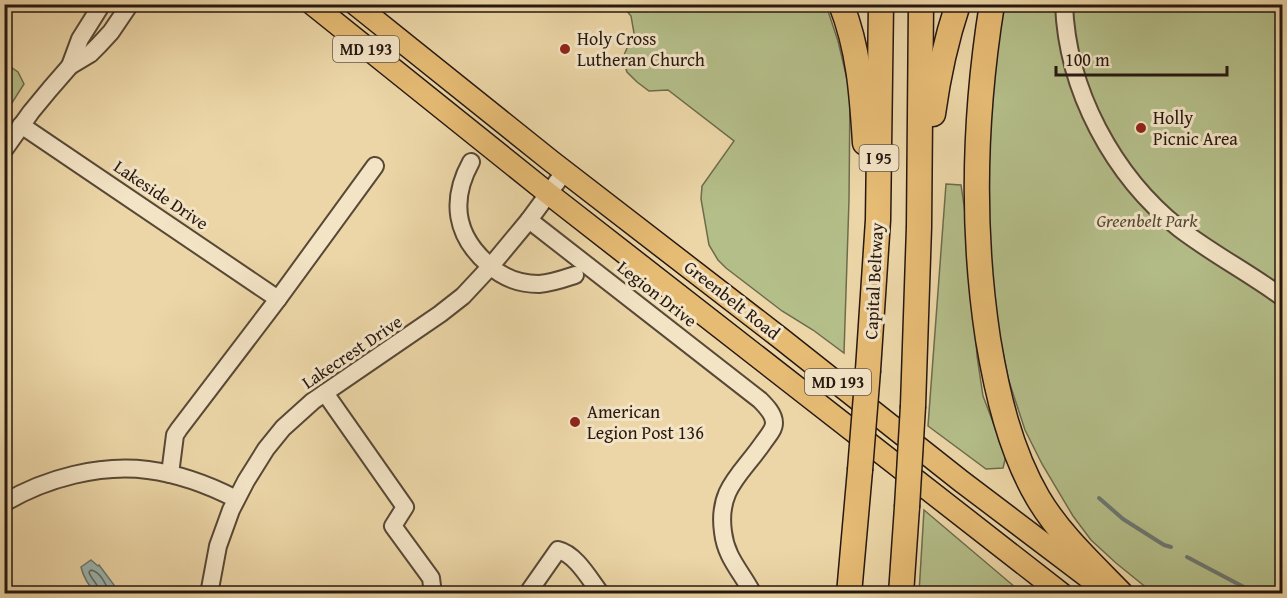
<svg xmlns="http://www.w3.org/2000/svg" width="1287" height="598" font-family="'Gentium Book Plus',serif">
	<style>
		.green { fill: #b4be89; stroke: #6d6b4d; stroke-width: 1.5 }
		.water { fill: #9cb7b2; stroke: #6d7772; stroke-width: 1.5 }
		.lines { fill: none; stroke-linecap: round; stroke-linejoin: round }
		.shore { stroke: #616862; stroke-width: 1.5 }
		.stream { stroke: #6d7772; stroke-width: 4 }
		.minor-casing { stroke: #584836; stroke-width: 20 }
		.major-casing { stroke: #261811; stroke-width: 24 }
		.highway-casing { stroke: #261811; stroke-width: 27 }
		.minor { stroke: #f3e4c6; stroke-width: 16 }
		.major { stroke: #e6bb74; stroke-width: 21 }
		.highway { stroke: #e6bb74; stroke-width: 24 }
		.highway-bridge-casing { stroke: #261811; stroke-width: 27; stroke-linecap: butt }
		.highway-bridge { stroke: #e6bb74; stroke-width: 24 }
		.poi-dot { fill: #8f2418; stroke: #f3e4c6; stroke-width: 2 }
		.labels { text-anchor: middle; stroke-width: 6; stroke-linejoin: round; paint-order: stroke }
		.shield { fill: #f3e4c6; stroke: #645547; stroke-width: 1.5 }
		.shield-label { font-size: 16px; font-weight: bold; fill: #261811 }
		.poi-label { font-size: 18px; fill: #261811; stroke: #f3e4c6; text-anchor: start }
		.street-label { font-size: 18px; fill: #261811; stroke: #f3e4c6 }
		.park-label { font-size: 18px; font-style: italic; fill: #514a35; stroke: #f3e4c6 }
	</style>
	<rect width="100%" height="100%" fill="#ecd6a7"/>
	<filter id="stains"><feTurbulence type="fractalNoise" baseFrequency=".00333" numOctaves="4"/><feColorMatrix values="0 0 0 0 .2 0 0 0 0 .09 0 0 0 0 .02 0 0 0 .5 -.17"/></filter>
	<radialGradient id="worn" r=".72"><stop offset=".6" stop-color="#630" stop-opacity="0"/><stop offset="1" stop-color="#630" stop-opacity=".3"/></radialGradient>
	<g class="green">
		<polygon points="622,5 826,5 838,41 850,92 849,200 844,353 813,330 782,311 726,268 718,260 709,245 701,199 702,186 734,141 668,90 649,91 637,82 627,72 625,66 623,57 634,33 631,16"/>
		<polygon points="1002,5 1282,5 1282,593 1153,593 1116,563 1091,540 1073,516 1042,464 1025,430 1008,378 992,297 987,235 988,98"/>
		<polygon points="5,63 18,72 24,84 5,114"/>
		<polygon points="946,184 961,185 969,239 977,356 983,396 1006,456 1003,468 986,469 928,426"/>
		<polygon points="924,510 1022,593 996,593 993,591 992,594 919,593"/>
	</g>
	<path class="water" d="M91,560L98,566L99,565L114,585L113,587L117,593H95C89,585 83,577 81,567Z"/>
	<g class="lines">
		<path class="shore" d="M100,594C100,585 91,580 89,572L91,570C101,572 106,585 110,594"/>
		<g class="stream">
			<polyline points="1099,498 1123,519 1164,545 1171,547"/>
			<polyline points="1187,557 1257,594"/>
		</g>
		<g class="minor-casing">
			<g id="minor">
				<path d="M1064,4C1067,90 1113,176 1180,229C1213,254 1249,273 1282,297"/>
				<polyline points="70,66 80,39 102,4"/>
				<polyline points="21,125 278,299"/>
				<polyline points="4,150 31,112 50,89 70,66 90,54 99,45 111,32 130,4"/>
				<path d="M471,162C450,200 455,236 489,265C503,278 519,284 539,284C552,283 563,279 575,275"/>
				<path d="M529,220L760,400C766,406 774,414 774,423C774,430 767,437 763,443C741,475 717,489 723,532C726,558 741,571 753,594"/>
				<polyline points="325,393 405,507 393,526 431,578 433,594"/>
				<polyline points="170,474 175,435 179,429 278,299 375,166"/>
				<path d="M4,503C46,478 100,464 148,470C179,474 209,485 236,499"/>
				<polyline points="209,594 218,546 231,510 246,481 266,449 283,428 313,401 440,314 463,296 490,267 529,220 565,171"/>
				<path d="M534,594L530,590L558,550C576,554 590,580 601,594"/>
			</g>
		</g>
		<g class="major-casing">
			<g id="major">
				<polyline points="312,4 549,194 1062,594"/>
				<polyline points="355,4 551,161 779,337 961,481 1105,590"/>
			</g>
		</g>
		<g class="highway-casing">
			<g id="highway">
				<path d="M841,4C859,49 862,95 865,143"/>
				<path d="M992,4C974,116 971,227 988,339C997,393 1010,450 1038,498C1060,535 1091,563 1121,594"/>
				<path d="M933,114C938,77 946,40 958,4"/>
				<polyline points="868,370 878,220 881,4"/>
				<polyline points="913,406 919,227 921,4"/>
				<polyline points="849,594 860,470"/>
				<polyline points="901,594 907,507"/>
			</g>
		</g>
		<use href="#minor" class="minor"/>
		<use href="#major" class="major"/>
		<use href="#highway" class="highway"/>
		<g class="highway-bridge-casing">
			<g id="highway-bridge">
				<polyline points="860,470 868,370"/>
				<polyline points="907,507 913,406"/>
			</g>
		</g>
		<use href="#highway-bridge" class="highway-bridge"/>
	</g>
	<g class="poi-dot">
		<circle cx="565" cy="49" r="6"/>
		<circle cx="1141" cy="128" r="6"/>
		<circle cx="575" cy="422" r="6"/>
	</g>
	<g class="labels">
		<g class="shield">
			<rect x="333" y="36" width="66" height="26" rx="4.5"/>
			<rect x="859.5" y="145" width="39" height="26" rx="4.5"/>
			<rect x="805" y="369" width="66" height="26" rx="4.5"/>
		</g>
		<g class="shield-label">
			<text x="366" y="55">MD 193</text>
			<text x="879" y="164">I 95</text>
			<text x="838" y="388">MD 193</text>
		</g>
		<g class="poi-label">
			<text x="577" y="45">Holy Cross<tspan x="577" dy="21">Lutheran Church</tspan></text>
			<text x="1153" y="124">Holly<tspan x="1153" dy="21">Picnic Area</tspan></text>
			<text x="587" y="418">American<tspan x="587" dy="21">Legion Post 136</tspan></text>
		</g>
		<g class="street-label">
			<text transform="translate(161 195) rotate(34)" y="6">Lakeside Drive</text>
			<text transform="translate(874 281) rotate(-87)" y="6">Capital Beltway</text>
			<text transform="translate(657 294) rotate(38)" y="6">Legion Drive</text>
			<text transform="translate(732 300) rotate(38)" y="6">Greenbelt Road</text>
			<text transform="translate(352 352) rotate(-34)" y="6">Lakecrest Drive</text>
		</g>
		<g class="park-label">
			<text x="1147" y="227">Greenbelt Park</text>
		</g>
	</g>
	<rect width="1287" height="598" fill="none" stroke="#ecd6a7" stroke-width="24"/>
	<rect x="6" y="6" width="1275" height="586" fill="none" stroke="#261811" stroke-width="3"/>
	<rect x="12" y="12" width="1263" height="574" fill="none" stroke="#261811" stroke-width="1.5"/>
	<path d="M1056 66v9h171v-9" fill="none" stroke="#261811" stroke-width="3"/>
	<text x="1065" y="66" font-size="18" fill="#261811" stroke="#f3e4c6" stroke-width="4.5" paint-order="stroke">100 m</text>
	<rect width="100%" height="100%" filter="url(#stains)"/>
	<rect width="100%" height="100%" fill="url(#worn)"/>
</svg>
